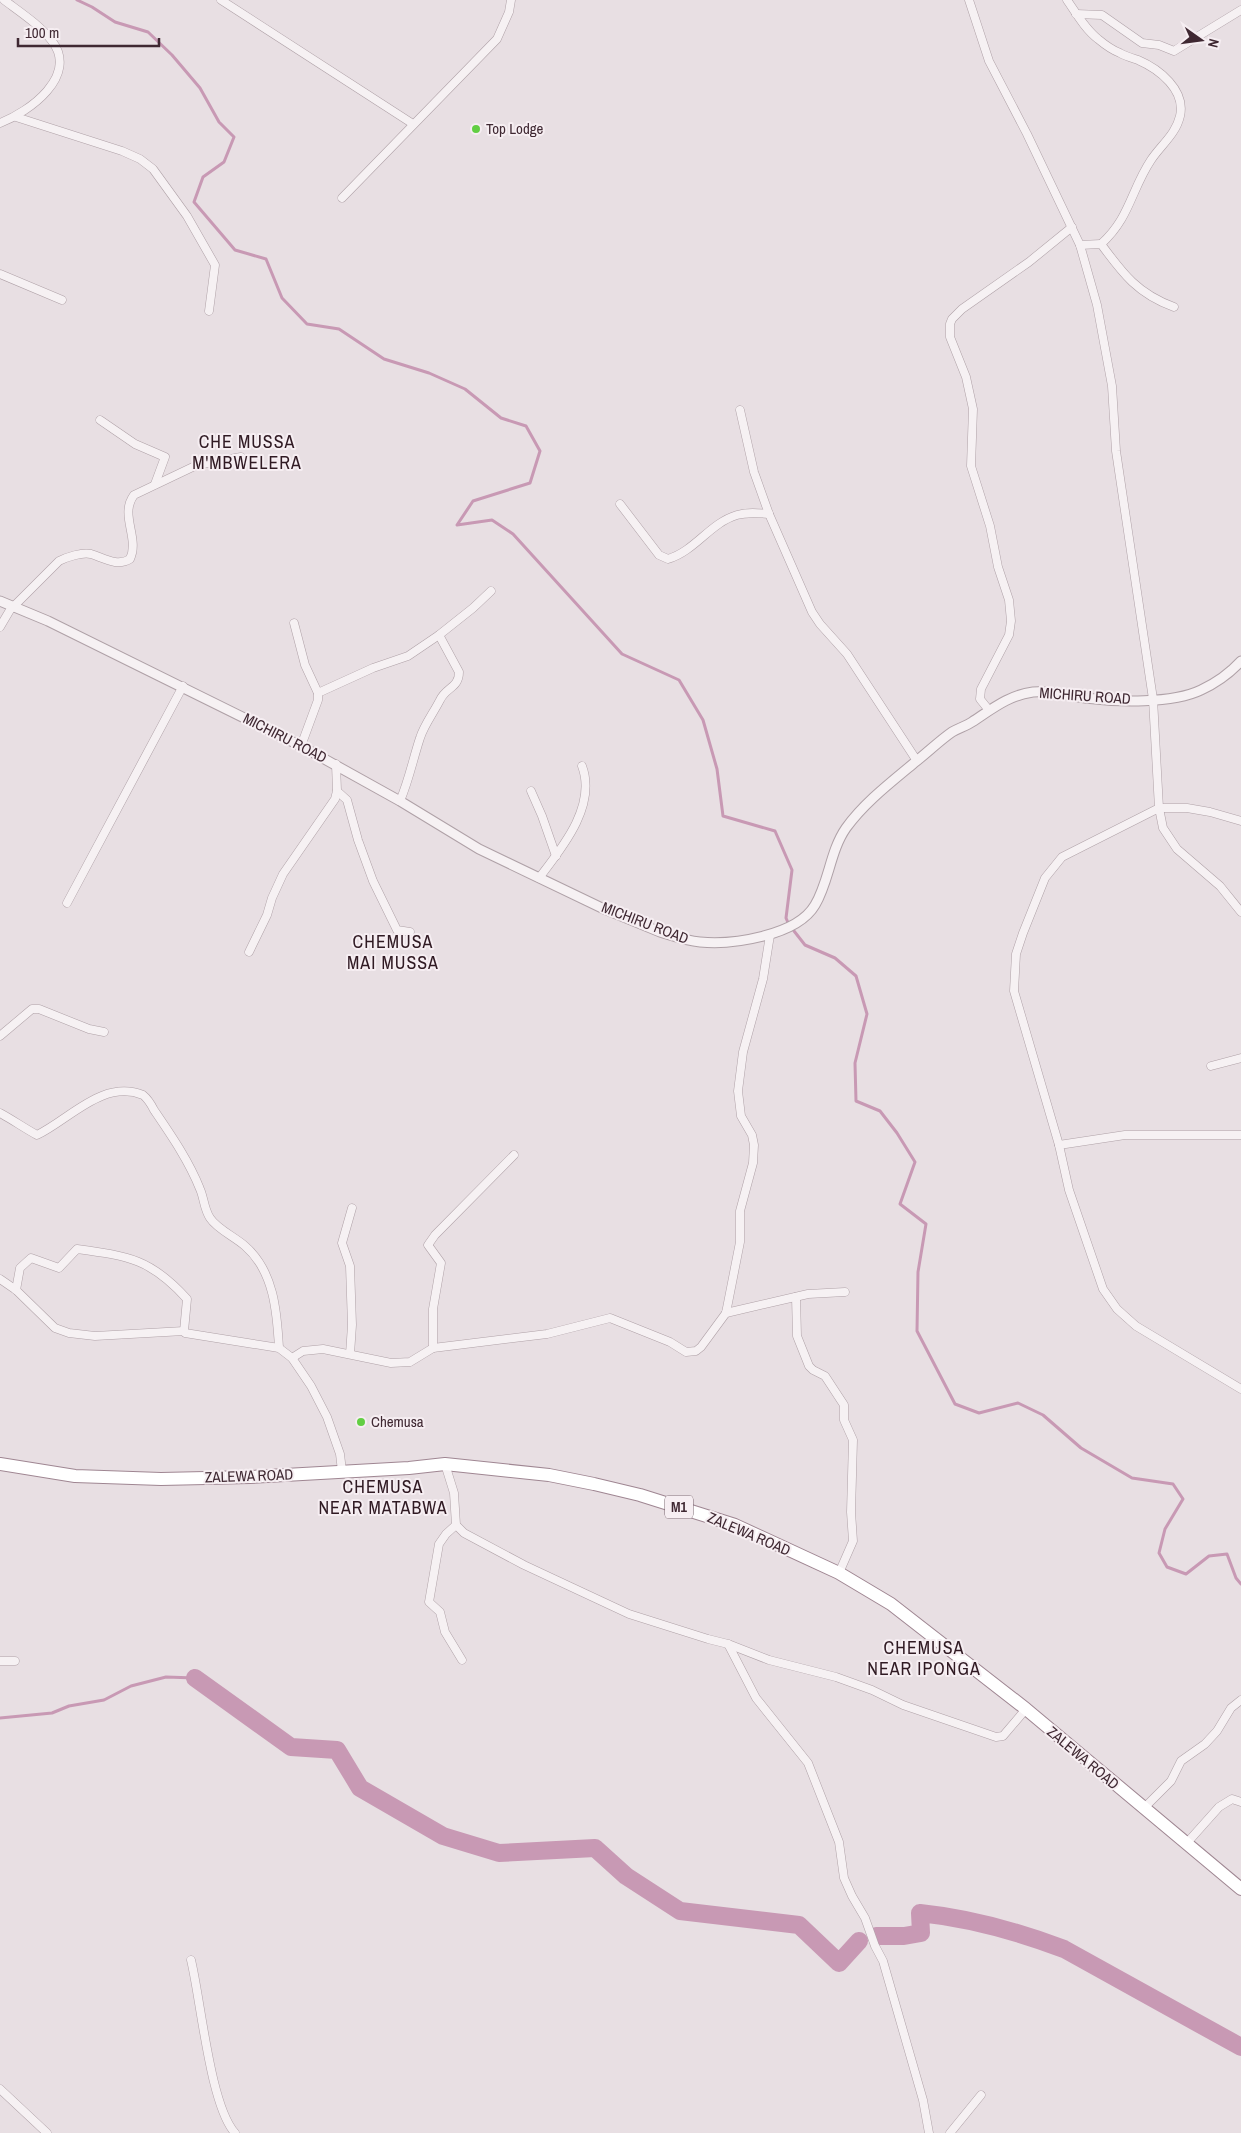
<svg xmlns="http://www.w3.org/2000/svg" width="1241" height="2133" font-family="'Archivo Narrow',sans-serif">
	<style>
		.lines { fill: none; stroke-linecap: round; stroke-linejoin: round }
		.stream { stroke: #c899b4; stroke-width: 3 }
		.river { stroke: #c899b4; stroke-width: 18 }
		.minor-casing { stroke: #afa1a7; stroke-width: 9 }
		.tertiary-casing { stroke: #afa1a7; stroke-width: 11 }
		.trunk-casing { stroke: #9f8692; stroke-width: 14 }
		.minor { stroke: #f6f1f3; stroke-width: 8 }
		.tertiary { stroke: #f6f1f3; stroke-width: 9 }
		.trunk { stroke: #fff; stroke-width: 12 }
		.poi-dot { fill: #62ce43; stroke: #f6eef2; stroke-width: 2 }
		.labels { text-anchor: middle; stroke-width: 4; stroke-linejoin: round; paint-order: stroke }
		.shield { fill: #f6eef2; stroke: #76636c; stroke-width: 1 }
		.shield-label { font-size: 14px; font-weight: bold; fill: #3f2832 }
		.poi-label { font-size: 15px; fill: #3f2832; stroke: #f6eef2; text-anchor: start }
		.street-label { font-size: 15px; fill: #3f2832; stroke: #f6eef2 }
		.quarter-label { font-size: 18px; letter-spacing: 1px; fill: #301a23; stroke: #f6eef2 }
	</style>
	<rect width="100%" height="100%" fill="#e8dfe3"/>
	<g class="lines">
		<g class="stream">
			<polyline points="77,0 92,7 115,22 148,32 172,55 200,88 219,122 234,137 224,162 203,177 194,202 235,250 266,259 282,298 307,324 339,329 384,359 429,373 465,389 501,418 526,426 540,451 530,483 473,501 457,525 492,520 513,534 622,654 679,680 703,720 717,769 723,816 775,831 792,870 786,918 789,925"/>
			<polyline points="794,931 805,945 835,958 856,976 867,1014 855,1063 856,1101 880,1111 897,1133 915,1162 900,1204 926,1224 918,1272 917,1331 955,1404 979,1413 1018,1403 1043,1415 1081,1448 1132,1478 1173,1484 1183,1499 1165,1529 1159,1553 1167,1567 1186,1574 1209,1556 1227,1554 1236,1578 1241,1584"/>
			<polyline points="0,1718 52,1713 69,1706 104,1700 131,1686 166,1677 195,1678"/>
		</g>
		<g class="river">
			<polyline points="195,1678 291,1747 337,1750 360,1788 443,1836 499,1853 595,1848 626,1876 680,1911 799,1925 839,1963 859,1941"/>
			<path d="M876,1936H904L921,1933L920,1913C968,1918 1019,1932 1064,1949L1241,2047"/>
		</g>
		<g class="minor-casing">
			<g id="minor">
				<polyline points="221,0 413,124"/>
				<polyline points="969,0 989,61 1027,134 1080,245 1097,305 1112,386 1116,451 1153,699 1159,808 1163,828 1177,849 1220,886 1241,912"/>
				<path d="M1067,0C1076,13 1085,29 1098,39C1104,44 1112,50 1120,53C1125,56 1132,58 1138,60C1159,69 1186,90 1180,116C1176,134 1161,145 1151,160C1131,190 1130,218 1101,244"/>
				<polyline points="1076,14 1102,15 1142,43 1159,45 1174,51 1241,10"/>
				<polyline points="16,117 122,151 140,159 153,169 187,216 215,265 209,311"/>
				<path d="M0,123C29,112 79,76 52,41C40,25 20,12 4,0"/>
				<polyline points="342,198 497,39 509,12 511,0"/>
				<path d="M1080,245L1101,244C1123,274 1138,294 1174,307"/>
				<polyline points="0,274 62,300"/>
				<polyline points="740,410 754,472 769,514 812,612 820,624 847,654 917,761"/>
				<polyline points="100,420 135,444 165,457 155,484"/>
				<path d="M620,504L659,555L668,559C695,551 710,523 737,515C747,512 758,513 769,514"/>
				<polyline points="294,623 305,665 318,693 318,700 301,746"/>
				<path d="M0,627L10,610L59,561C67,557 82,552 91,554C104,558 117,567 130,559C140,538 119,515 134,495L197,465L241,457"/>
				<polyline points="318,693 373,668 408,656 439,635 473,608 491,591"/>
				<polyline points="988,709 980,699 981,689 1009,635 1011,621 1009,600 998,567 990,526 971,466 973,409 966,377 950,337 950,324 952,319 962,309 1029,262 1072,227"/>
				<polyline points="337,791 347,800 358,840 373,881 397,930 410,932"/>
				<polyline points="531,791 542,816 556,856"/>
				<path d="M400,801C409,780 413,759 420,738C424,725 434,712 440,700C446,687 459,688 459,672L439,635"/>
				<polyline points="1241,821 1210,812 1187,808 1159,808 1062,857 1045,878 1023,933 1016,954 1014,991 1059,1145 1069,1190 1103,1289 1117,1309 1136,1326 1241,1389"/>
				<path d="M539,878C562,848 597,806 582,766"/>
				<polyline points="67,903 183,686"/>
				<polyline points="249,952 267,915 272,898 283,874 335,799 337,791 336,764"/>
				<polyline points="0,1036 32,1009 39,1009 89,1029 104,1032"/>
				<polyline points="1211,1066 1241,1058"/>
				<path d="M0,1113C13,1120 24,1128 37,1135C70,1119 103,1079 143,1095C148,1099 151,1104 154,1110C171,1135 189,1161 200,1189C204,1198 204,1209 210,1218C217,1229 235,1237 245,1246C274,1271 277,1312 279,1348"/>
				<polyline points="1059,1145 1125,1135 1241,1135"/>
				<polyline points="0,1279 16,1290 55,1328 69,1333 95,1336 184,1331 185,1333 279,1348 292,1358 311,1386 327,1417 340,1454 342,1471"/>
				<path d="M16,1290L20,1268L31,1258L59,1268L77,1249C129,1256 151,1259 187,1299L184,1331"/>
				<polyline points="796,1297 797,1336 809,1366 813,1370 825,1376 844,1405 844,1420 853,1440 851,1512 853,1541 839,1573"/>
				<polyline points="726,1313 808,1294 845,1292"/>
				<polyline points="433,1348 433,1309 441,1263 428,1245 435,1235 514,1155"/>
				<polyline points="350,1354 352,1325 350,1266 342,1243 352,1208"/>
				<polyline points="292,1358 303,1351 323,1349 391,1363 410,1362 433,1348 547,1334 610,1318 670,1342 686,1352 696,1351 701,1347 726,1313 740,1242 740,1211 753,1163 754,1145 752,1135 741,1116 738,1091 743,1052 763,979 770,935"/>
				<polyline points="445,1464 454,1493 456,1525 464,1533 524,1565 629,1614 708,1639 728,1644 769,1660 836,1677 872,1690 903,1705 996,1737 1003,1736 1026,1709"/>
				<polyline points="456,1525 446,1534 439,1544 429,1602 440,1612 445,1632 462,1660"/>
				<polyline points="728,1644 756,1698 808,1763 839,1842 844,1878 852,1896 865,1918 875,1946 883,1961 923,2100 929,2133"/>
				<polyline points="0,1661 15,1661"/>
				<polyline points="1143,1809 1171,1781 1181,1761 1205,1744 1217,1731 1231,1708 1241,1700"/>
				<polyline points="1186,1844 1219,1807 1232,1799 1241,1802"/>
				<path d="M191,1960C201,2001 210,2105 235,2133"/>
				<polyline points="0,2089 47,2133"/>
				<polyline points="950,2133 981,2095"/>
			</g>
		</g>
		<g class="tertiary-casing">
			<path id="tertiary" d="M0,601L48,621L301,746L400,801L479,849L604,909L660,932C673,936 686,941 700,942C732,945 797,936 815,905C829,882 830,851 846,828C864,803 890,783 914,763C927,753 939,741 952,732C959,728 966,726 972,722C992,709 1009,695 1033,692C1049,690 1069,696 1085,698C1117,702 1172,704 1201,690C1216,683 1230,673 1241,661"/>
		</g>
		<g class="trunk-casing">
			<polyline id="trunk" points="0,1464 75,1476 161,1479 250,1477 409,1468 445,1464 549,1475 594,1484 640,1495 735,1525 839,1573 891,1604 1026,1709 1241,1889"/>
		</g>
		<use href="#minor" class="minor"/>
		<use href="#tertiary" class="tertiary"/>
		<use href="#trunk" class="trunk"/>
	</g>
	<g class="poi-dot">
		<circle cx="476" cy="129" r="5"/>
		<circle cx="361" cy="1422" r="5"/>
	</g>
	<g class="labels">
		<rect class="shield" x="665" y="1495.5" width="28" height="23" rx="4"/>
		<g class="shield-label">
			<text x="679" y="1512">M1</text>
		</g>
		<g class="poi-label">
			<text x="486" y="134">Top Lodge</text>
			<text x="371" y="1427">Chemusa</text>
		</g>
		<g class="street-label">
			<text transform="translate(1085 696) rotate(4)" y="5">MICHIRU ROAD</text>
			<text transform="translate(285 738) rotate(27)" y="5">MICHIRU ROAD</text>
			<text transform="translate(645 923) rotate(21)" y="5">MICHIRU ROAD</text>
			<text transform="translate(249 1476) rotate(-2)" y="5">ZALEWA ROAD</text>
			<text transform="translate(749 1534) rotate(23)" y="5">ZALEWA ROAD</text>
			<text transform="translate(1083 1758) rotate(40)" y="5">ZALEWA ROAD</text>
		</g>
		<g class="quarter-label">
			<text x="247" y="448">CHE MUSSA<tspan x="247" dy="21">M'MBWELERA</tspan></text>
			<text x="393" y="948">CHEMUSA<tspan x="393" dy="21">MAI MUSSA</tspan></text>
			<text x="383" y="1493">CHEMUSA<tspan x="383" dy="21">NEAR MATABWA</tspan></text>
			<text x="924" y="1654">CHEMUSA<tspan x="924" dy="21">NEAR IPONGA</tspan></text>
		</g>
	</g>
	<g transform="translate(1201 40) rotate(104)" stroke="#f6eef2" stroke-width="4" paint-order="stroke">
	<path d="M0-4L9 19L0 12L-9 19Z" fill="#3f2832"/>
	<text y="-8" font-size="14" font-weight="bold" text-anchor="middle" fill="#3f2832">N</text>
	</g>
	<path d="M18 38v8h141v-8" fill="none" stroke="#3f2832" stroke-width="2.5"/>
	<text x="25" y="38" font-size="15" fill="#3f2832" stroke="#f6eef2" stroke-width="4" paint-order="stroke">100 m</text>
</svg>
